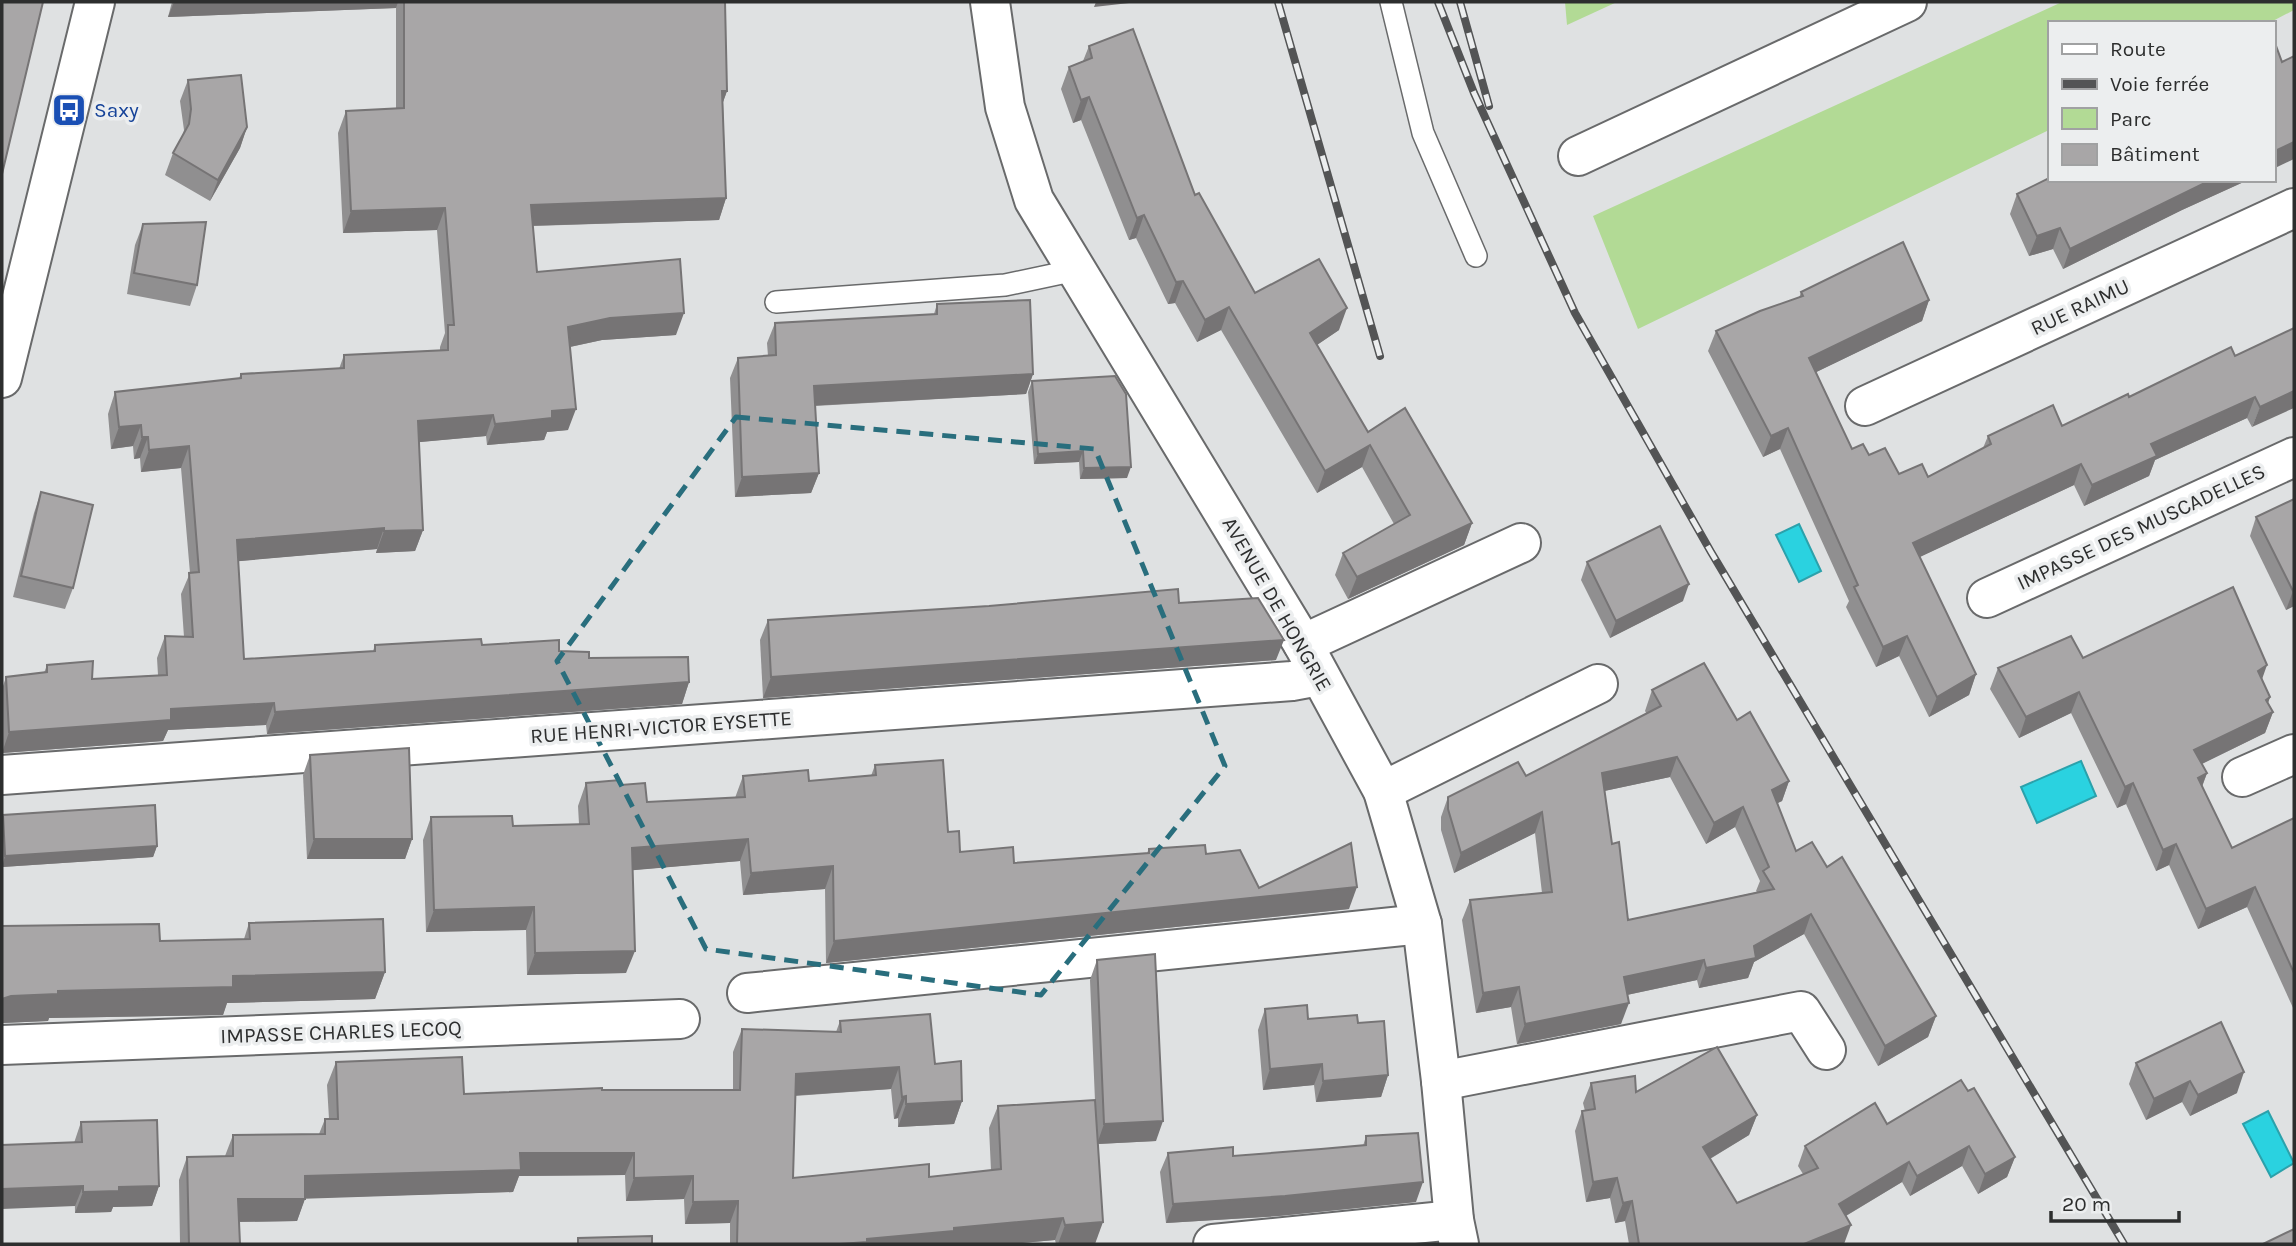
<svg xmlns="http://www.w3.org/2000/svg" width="2296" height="1246" font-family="Karla,sans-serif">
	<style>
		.green { fill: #b2da95 }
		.water { fill: #2ad2e0; stroke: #2ba1ab; stroke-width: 2 }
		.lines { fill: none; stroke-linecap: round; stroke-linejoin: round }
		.lane-casing { stroke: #696a6b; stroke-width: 24 }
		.street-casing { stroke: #696a6b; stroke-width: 42 }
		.secondary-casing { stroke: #696a6b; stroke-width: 42 }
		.lane { stroke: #fff; stroke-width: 21 }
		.street { stroke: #fff; stroke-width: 38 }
		.secondary { stroke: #fff; stroke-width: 38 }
		.rail-casing { stroke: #535455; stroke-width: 8 }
		.rail { stroke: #eceeef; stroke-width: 5; stroke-dasharray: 16; stroke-linecap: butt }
		.wall { fill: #908f90; fill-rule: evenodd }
		.shaded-wall { fill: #767475 }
		.building { fill: #a8a6a7; stroke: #767475; stroke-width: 2; fill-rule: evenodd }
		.marked { fill: none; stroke: #296e7d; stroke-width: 5; stroke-dasharray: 14 9; stroke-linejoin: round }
		.labels { text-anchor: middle; stroke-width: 7; stroke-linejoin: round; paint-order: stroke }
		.transit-label { font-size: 21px; fill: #164399; stroke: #eceeef; text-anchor: start }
		.street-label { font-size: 21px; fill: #2d2e2e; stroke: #eceeef }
	</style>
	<rect width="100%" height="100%" fill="#dfe1e2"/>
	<g class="green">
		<polygon points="1565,2 1617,2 1567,25"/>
		<polygon points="2062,2 2294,2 2294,10 2269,23 2049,23 2049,130 1638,329 1593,216"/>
	</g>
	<g class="water">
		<polygon points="1799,524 1821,571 1799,582 1776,535"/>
		<polygon points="2081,761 2096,796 2037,823 2021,787"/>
		<polygon points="2268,1111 2294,1163 2271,1177 2243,1124"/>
	</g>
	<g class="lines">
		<g class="lane-casing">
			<g id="lane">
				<polyline points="1391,2 1423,133 1476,256"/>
				<polyline points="776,302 1005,285 1076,270"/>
			</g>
		</g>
		<g class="street-casing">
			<g id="street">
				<polyline points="990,2 1005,107 1034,200 1303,644 1383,791 1422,924 1441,1081 1454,1220 1459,1244"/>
				<polyline points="1578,156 1907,2"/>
				<polyline points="1865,406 2294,208"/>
				<polyline points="1987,598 2294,457"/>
				<polyline points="1303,644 1521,543"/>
				<polyline points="2,775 1292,681 1319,676"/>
				<polyline points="2242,777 2294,754"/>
				<polyline points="1383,791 1598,684"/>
				<polyline points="747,993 1422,924"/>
				<polyline points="2,1045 680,1019"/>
				<polyline points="1441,1081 1801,1011 1826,1050"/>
				<polyline points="1213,1244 1454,1220"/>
			</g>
		</g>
		<g class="secondary-casing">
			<polyline id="secondary" points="2,378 95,2"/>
		</g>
		<use href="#lane" class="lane"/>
		<use href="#street" class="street"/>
		<use href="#secondary" class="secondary"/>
		<g class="rail-casing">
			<g id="rail">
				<polyline points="1278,2 1380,356"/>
				<polyline points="1438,2 1474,93 1575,313 1711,552 2124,1244"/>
				<polyline points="1460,2 1489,106"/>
			</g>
		</g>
		<use href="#rail" class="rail"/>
	</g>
	<g class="wall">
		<polygon points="172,2 725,2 727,91 723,102 726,198 719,220 533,226 537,272 676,335 602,340 570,347 568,430 547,432 544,440 487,445 486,436 419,442 423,530 415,551 376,553 377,549 238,561 244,659 373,651 375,645 482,645 559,651 689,682 682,704 267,734 266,725 168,730 163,741 2,753 2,689 6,677 44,673 47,665 92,679 158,675 157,658 165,636 184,637 181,594 190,573 181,468 141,472 140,458 134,459 133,446 111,449 108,414 115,392 239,378 241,374 339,369 344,355 440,351 440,347 445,333 437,230 343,233 338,133 346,111 396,109 396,8 168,17"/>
		<polygon points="1089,46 1195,195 1255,293 1339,330 1317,345 1368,432 1472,523 1464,545 1348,599 1335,575 1343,553 1394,524 1362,467 1317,493 1221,330 1197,342 1175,303 1168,304 1136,238 1129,240 1081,120 1073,123 1061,89 1069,67 1083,61"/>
		<polygon points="188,80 247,127 240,148 210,201 165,175 173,153 183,135 184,130 180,101"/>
		<polygon points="2049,180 2248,180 2182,210 2063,269 2053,249 2029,256 2010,214 2017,194"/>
		<polygon points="143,224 197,285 190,306 127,294 135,245"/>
		<polygon points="1801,292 1929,300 1922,321 1816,372 1852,449 1869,455 1899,474 1928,477 1983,448 1988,436 2062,426 2129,397 2235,356 2294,328 2252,427 2247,418 2155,460 2149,476 2084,506 2074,485 1919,557 1976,674 1969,695 1929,717 1899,656 1876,667 1846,607 1849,601 1780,449 1763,457 1708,351 1716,331 1799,298"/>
		<polygon points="937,304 1033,374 1026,394 815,406 819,473 811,493 735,497 730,378 738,358 768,356 767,343 775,323 934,314"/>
		<polygon points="1032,381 1127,478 1080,479 1079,462 1034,464 1028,392"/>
		<polygon points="41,492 73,588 65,609 13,597 34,513"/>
		<polygon points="2294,499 2294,606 2286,610 2250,536 2256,517"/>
		<polygon points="1587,562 1683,601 1610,638 1581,580"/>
		<polygon points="1179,603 1276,660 763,698 760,640 768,620"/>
		<polygon points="2083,658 2262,680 2270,697 2268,703 2273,712 2265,733 2202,764 2207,773 2202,787 2232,848 2294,818 2294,1010 2247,907 2198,929 2169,865 2156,871 2126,804 2117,808 2071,713 2019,738 1990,689 1998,668"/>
		<path d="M1652,690L1737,720L1789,781L1782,801L1777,803L1796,851L1827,867L1936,1016L1928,1037L1878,1066L1804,934L1754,962L1748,978L1699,988L1697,980L1627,995L1621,1024L1517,1044L1511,1007L1476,1013L1462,920L1470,900L1542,893L1535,833L1454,873L1441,830V817L1448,797L1526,776L1647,714L1645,711ZM1670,777L1706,844L1735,827L1760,881L1756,891L1757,892L1628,920L1612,844L1604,791Z"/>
		<polygon points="310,755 412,839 405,859 307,859 303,775"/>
		<polygon points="875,765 948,832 960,852 1014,863 1147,853 1149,849 1206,854 1259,888 1349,909 826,963 825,889 743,895 740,861 632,870 626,973 527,975 526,930 426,932 423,840 431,817 513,826 579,824 578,806 586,783 621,785 647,802 735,798 743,776 809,781 871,776"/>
		<polygon points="3,815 157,846 153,857 2,867 2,818"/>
		<polygon points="249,923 385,972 375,999 227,1003 223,1015 49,1018 48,1021 2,1023 2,926 160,941 244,939"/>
		<polygon points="1097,960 1156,1141 1098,1144 1095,1244 1056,1244 1055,1240 1011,1244 730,1244 730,1223 685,1224 684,1199 626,1201 625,1175 519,1176 513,1192 305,1198 297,1221 239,1222 240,1244 180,1244 179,1180 187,1157 225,1156 233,1135 319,1134 325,1119 329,1119 327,1085 336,1062 464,1094 602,1090 733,1090 733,1052 742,1029 836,1032 840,1021 935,1064 962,1101 954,1124 898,1127 898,1118 894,1119 891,1089 795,1096 793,1178 929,1177 991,1170 989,1128 998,1106 1095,1101 1090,980"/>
		<polygon points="1265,1009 1308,1019 1358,1023 1388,1075 1381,1097 1316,1102 1314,1085 1263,1090 1258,1030"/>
		<polygon points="2136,1063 2237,1093 2190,1116 2182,1102 2146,1120 2129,1084"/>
		<polygon points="1591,1083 1757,1115 1749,1135 1710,1159 1737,1203 1803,1174 1798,1166 1805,1146 1887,1124 1968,1091 2015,1157 2007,1177 1978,1194 1962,1166 1910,1196 1902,1182 1846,1216 1844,1244 1629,1244 1625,1221 1615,1223 1610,1198 1586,1202 1575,1131 1582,1111 1585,1111 1583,1103"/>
		<polygon points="81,1122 159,1186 152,1206 113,1207 111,1212 75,1213 74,1143"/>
		<polygon points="1366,1136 1416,1202 1278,1216 1166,1223 1160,1172 1168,1153 1233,1156 1363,1146"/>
	</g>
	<g class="shaded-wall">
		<polygon points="174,2 398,2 396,8 168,17"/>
		<polygon points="1096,2 1138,2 1094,7"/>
		<polygon points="722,91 727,91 719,113"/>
		<polygon points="1089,97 1081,120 1073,123 1081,100"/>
		<polygon points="247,127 240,148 210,201 218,180"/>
		<polygon points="2294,142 2294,159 2273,169 2273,152"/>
		<polygon points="2211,180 2248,180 2182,210 2063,269 2070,249"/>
		<polygon points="726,198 719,220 523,226 531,205"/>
		<polygon points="445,208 437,230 343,233 351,211"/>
		<polygon points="1144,215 1136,238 1129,240 1137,218"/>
		<polygon points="2060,228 2053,249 2029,256 2037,236"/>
		<polygon points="1183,281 1175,303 1168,304 1176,282"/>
		<polygon points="1929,300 1922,321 1802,379 1809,358"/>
		<polygon points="1229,307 1221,330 1197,342 1205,320"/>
		<polygon points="1347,308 1339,330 1302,355 1310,333"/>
		<polygon points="684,313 676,335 602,340 560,349 568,327 610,318"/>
		<polygon points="1033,374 1026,394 806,406 814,386"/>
		<polygon points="2294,391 2294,408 2252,427 2260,407"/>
		<polygon points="2255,397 2247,418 2155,460 2149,476 2084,506 2092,485 2151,444"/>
		<polygon points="576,409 568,430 547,432 544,440 487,445 495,424 552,411"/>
		<polygon points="493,415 486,436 410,443 418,421"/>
		<polygon points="141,425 133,446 111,449 119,427"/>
		<polygon points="1788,428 1780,449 1763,457 1771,436"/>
		<polygon points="142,437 148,437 140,458 134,459"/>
		<polygon points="1370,445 1362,467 1317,493 1325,471"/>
		<polygon points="189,446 181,468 141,472 149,450"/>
		<polygon points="1083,451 1079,462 1034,464 1038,454"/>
		<polygon points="2081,464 2074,485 1905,564 1913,543"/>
		<polygon points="1131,467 1127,478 1080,479 1084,468"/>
		<polygon points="819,473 811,493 735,497 742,477"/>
		<polygon points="1472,523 1464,545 1348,599 1357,577"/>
		<polygon points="384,528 377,549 229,562 237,540"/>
		<polygon points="423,530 415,551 376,553 384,531"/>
		<polygon points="1689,584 1683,601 1610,638 1616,621"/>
		<polygon points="2294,590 2294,606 2286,610 2293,591"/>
		<polygon points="1907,636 1899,656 1876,667 1883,647"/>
		<polygon points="1284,640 1276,660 763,698 771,677"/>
		<polygon points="2267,665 2260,685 2258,671"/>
		<polygon points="1976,674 1969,695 1929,717 1937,697"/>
		<polygon points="689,682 682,704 267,734 275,712"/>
		<polygon points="2079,692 2071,713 2019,738 2026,717"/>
		<polygon points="2270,697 2263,717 2273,712 2265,733 2187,771 2194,750"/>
		<polygon points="274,703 266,725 168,730 163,741 2,753 9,732 171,709"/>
		<polygon points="1677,757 1670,777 1595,793 1602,773"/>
		<polygon points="2207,773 2199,794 2198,778"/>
		<polygon points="1789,781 1782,801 1765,810 1772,790"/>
		<polygon points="2133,783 2126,804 2117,808 2125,787"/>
		<polygon points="1743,807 1735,827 1706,844 1714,823"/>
		<polygon points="1542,812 1535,833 1454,873 1461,853"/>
		<polygon points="314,839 412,839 405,859 307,859"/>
		<polygon points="748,839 740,861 624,871 632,848"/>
		<polygon points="2176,844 2169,865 2156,871 2163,850"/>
		<polygon points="157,846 153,857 2,867 5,856"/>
		<polygon points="833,866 825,889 743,895 751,873"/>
		<polygon points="1357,887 1349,909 826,963 834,941"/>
		<polygon points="2255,887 2247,907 2198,929 2206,909"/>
		<polygon points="534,907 526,930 426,932 434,910"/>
		<polygon points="1811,914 1804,934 1754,962 1748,978 1699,988 1706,968 1754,946"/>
		<polygon points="635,951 626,973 527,975 535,953"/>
		<polygon points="1704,960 1697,980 1617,997 1624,977"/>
		<polygon points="385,972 375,999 227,1003 223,1015 49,1018 48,1021 2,1023 2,999 11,996 233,976"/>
		<polygon points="1519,987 1511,1007 1476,1013 1483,993"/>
		<polygon points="1629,1003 1621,1024 1517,1044 1525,1024"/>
		<polygon points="1936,1016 1928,1037 1878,1066 1885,1046"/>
		<polygon points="1322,1064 1314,1085 1263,1090 1270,1069"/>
		<polygon points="899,1067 891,1089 787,1096 796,1074"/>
		<polygon points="2244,1072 2237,1093 2190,1116 2198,1095"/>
		<polygon points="1388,1075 1381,1097 1316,1102 1323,1081"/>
		<polygon points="2190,1081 2182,1102 2146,1120 2154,1099"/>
		<polygon points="906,1096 898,1118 894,1119 902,1097"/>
		<polygon points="962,1101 954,1124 898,1127 906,1104"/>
		<polygon points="1757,1115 1749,1135 1696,1167 1703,1147"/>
		<polygon points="1163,1121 1156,1141 1097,1144 1104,1124"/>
		<polygon points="1969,1146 1962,1166 1910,1196 1917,1176"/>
		<polygon points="520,1153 634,1153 625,1175 519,1176 513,1192 297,1199 305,1176"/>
		<polygon points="2015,1157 2007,1177 1978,1194 1985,1174"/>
		<polygon points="1909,1162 1902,1182 1832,1224 1839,1204"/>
		<polygon points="693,1176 684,1199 626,1201 634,1178"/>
		<polygon points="1617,1178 1610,1198 1586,1202 1593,1182"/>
		<polygon points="1423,1182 1416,1202 1278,1216 1166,1223 1173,1204"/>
		<polygon points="83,1186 75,1206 2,1209 2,1189"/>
		<polygon points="159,1186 152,1206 113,1207 111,1212 75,1213 83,1192 119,1187"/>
		<polygon points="238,1199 305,1199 297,1221 230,1222"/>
		<polygon points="738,1201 730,1223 685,1224 693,1202"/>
		<polygon points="1632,1201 1625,1221 1615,1223 1623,1203"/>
		<polygon points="1063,1218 1055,1240 1011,1244 840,1244 867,1239 954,1228"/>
		<polygon points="1103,1222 1095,1244 1058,1244 1065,1225"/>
		<polygon points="1851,1225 1844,1244 1804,1244"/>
	</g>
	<g class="building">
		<polygon points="2,2 43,2 2,174"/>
		<polygon points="404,2 725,2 727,91 722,91 726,198 531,205 537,272 680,259 684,313 610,318 568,327 576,409 552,411 552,418 495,424 493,415 418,421 423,530 384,531 384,528 237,540 244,659 375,651 375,645 481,639 482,645 559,640 559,651 589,652 589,658 688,657 689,682 275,712 274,703 171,709 171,720 9,732 6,677 47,672 47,665 93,661 92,679 167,675 165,636 193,637 189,573 199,572 189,446 149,450 148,437 142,437 141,425 119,427 115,392 241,378 241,374 344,368 344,355 448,350 448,325 454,325 445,208 351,211 346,111 404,108"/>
		<polygon points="1133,29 1195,195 1199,193 1255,293 1319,259 1347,308 1310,333 1368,432 1405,408 1472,523 1357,577 1343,553 1410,515 1370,445 1325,471 1229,307 1205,320 1183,281 1176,282 1144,215 1137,218 1089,97 1081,100 1069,67 1092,58 1089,46"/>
		<polygon points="2275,43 2282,62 2294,56 2294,142 2273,152 2273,44"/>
		<polygon points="241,75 247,127 218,180 173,153 189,124 191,109 188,80"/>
		<polygon points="2049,178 2049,180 2211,180 2070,249 2060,228 2037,236 2017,194"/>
		<polygon points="206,222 197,285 134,273 143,224"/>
		<polygon points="1903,242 1929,300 1809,358 1852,449 1863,444 1869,455 1885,448 1899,474 1922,464 1928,477 1991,444 1988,436 2053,405 2062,426 2128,394 2129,397 2231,347 2235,356 2294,328 2294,391 2260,407 2255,397 2151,444 2157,456 2092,485 2081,464 1913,543 1976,674 1937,697 1907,636 1883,647 1854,587 1858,585 1788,428 1771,436 1716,331 1760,311 1803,296 1801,292"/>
		<polygon points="1030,300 1033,374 814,386 819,473 742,477 738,358 776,355 775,323 937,314 937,304"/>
		<polygon points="1115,376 1126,394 1131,467 1084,468 1083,451 1038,454 1032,381"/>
		<polygon points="41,492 93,505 73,588 21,576"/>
		<polygon points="2294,499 2294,590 2293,591 2256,517"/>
		<polygon points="1660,526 1689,584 1616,621 1587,562"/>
		<polygon points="2233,587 2267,665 2258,671 2270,697 2266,700 2273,712 2194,750 2207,773 2198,778 2232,848 2294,818 2294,973 2255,887 2206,909 2176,844 2163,850 2133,783 2125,787 2079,692 2026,717 1998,668 2071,636 2083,658"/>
		<polygon points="1178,589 1179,603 1258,598 1284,640 771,677 768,620 989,606"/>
		<path d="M1704,663L1737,720L1750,712L1789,781L1772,790L1796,851L1812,842L1827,867L1842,857L1936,1016L1885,1046L1811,914L1754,946L1756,958L1706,968L1704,960L1624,977L1629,1003L1525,1024L1519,987L1483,993L1470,900L1552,892L1542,812L1461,853L1448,809V797L1518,762L1526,776L1661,706L1652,690ZM1677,757L1714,823L1743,807L1769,867L1763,871L1774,889L1628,920L1619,842L1612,844L1602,773Z"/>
		<polygon points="409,748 412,839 314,839 310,755"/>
		<polygon points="943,760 948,832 959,831 960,852 1013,847 1014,863 1149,853 1149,849 1205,845 1206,854 1240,850 1259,888 1351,843 1357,887 834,941 833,866 751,873 748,839 632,848 635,951 535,953 534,907 434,910 431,817 512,816 513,826 589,824 586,783 620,780 621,785 645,783 647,802 745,797 743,776 808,770 809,781 876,775 875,765"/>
		<polygon points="155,805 157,846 5,856 3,815"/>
		<polygon points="383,919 385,972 233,976 233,987 58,991 58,994 11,996 2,999 2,926 159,924 160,941 250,939 249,923"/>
		<polygon points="1155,954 1163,1121 1104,1124 1097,960"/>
		<polygon points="1307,1005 1308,1019 1357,1015 1358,1023 1384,1021 1388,1075 1323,1081 1322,1064 1270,1069 1265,1009"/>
		<polygon points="930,1014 935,1064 961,1061 962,1101 906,1104 906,1096 902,1097 899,1067 796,1074 793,1178 929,1164 929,1177 1001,1169 998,1106 1095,1100 1103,1222 1065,1225 1063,1218 954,1228 954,1231 867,1239 867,1242 840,1244 737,1244 738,1201 693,1202 693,1176 634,1178 634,1153 520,1153 521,1170 305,1176 305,1199 238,1199 240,1244 189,1244 187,1157 233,1156 233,1135 325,1134 325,1119 338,1119 336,1062 462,1057 464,1094 602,1088 602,1090 740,1090 742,1029 841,1032 840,1021"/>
		<polygon points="2221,1022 2244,1072 2198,1095 2190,1081 2154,1099 2136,1063"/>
		<polygon points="1717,1047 1757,1115 1703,1147 1737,1203 1818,1168 1805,1146 1875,1103 1887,1124 1961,1080 1968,1091 1974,1088 2015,1157 1985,1174 1969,1146 1917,1176 1909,1162 1839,1204 1851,1225 1804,1244 1639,1244 1632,1201 1623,1203 1617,1178 1593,1182 1582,1111 1595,1109 1591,1083 1635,1076 1636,1092"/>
		<polygon points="157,1120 159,1186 119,1187 119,1191 83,1192 83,1186 2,1189 2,1145 82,1142 81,1122"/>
		<polygon points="1418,1133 1423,1182 1285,1196 1173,1204 1168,1153 1233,1147 1233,1156 1321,1149 1366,1145 1366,1136"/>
		<polygon points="2294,1229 2294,1244 2263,1244"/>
		<polygon points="652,1236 652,1244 578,1244 578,1238"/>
	</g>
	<path class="marked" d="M736,417L1095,449L1225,766L1041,995L706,949L557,661Z"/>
	<defs>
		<g id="bus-square" transform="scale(1.75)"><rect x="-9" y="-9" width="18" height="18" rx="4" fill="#1a4fb4" stroke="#eceeef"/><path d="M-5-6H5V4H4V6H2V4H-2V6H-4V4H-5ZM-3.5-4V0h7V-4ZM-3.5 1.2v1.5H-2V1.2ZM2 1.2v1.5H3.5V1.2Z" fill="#fff"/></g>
	</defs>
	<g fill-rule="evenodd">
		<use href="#bus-square" x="69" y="110"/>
	</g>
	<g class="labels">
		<g class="transit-label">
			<text x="94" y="117">Saxy</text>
		</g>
		<g class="street-label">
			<text transform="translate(2080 307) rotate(-25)" y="7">RUE RAIMU</text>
			<text transform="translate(2141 527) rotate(-25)" y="7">IMPASSE DES MUSCADELLES</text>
			<text transform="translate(1277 604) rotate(60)" y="7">AVENUE DE HONGRIE</text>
			<text transform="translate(661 727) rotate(-4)" y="7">RUE HENRI-VICTOR EYSETTE</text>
			<text transform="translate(341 1032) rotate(-2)" y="7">IMPASSE CHARLES LECOQ</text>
		</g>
	</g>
	<rect width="2296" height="1246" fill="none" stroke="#2d2e2e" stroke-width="7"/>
	<rect x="2048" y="21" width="228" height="161" fill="#eceeef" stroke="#a0a1a2" stroke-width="2"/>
	<rect x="2062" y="44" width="35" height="10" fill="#ffffff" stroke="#a0a1a2" stroke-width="2"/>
	<text x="2110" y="56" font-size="21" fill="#2d2e2e">Route</text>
	<rect x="2062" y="79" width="35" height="10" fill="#535455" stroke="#a0a1a2" stroke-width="2"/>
	<text x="2110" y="91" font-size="21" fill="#2d2e2e">Voie ferrée</text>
	<rect x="2062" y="108" width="35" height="21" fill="#b2da95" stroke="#a0a1a2" stroke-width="2"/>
	<text x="2110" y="126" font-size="21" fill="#2d2e2e">Parc</text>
	<rect x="2062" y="144" width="35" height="21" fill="#a8a6a7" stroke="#a0a1a2" stroke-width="2"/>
	<text x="2110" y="161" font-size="21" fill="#2d2e2e">Bâtiment</text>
	<path d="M2051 1211v10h128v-10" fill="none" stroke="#2d2e2e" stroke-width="3.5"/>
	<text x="2062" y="1211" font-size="21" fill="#2d2e2e" stroke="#eceeef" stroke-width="5" paint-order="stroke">20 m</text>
</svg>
